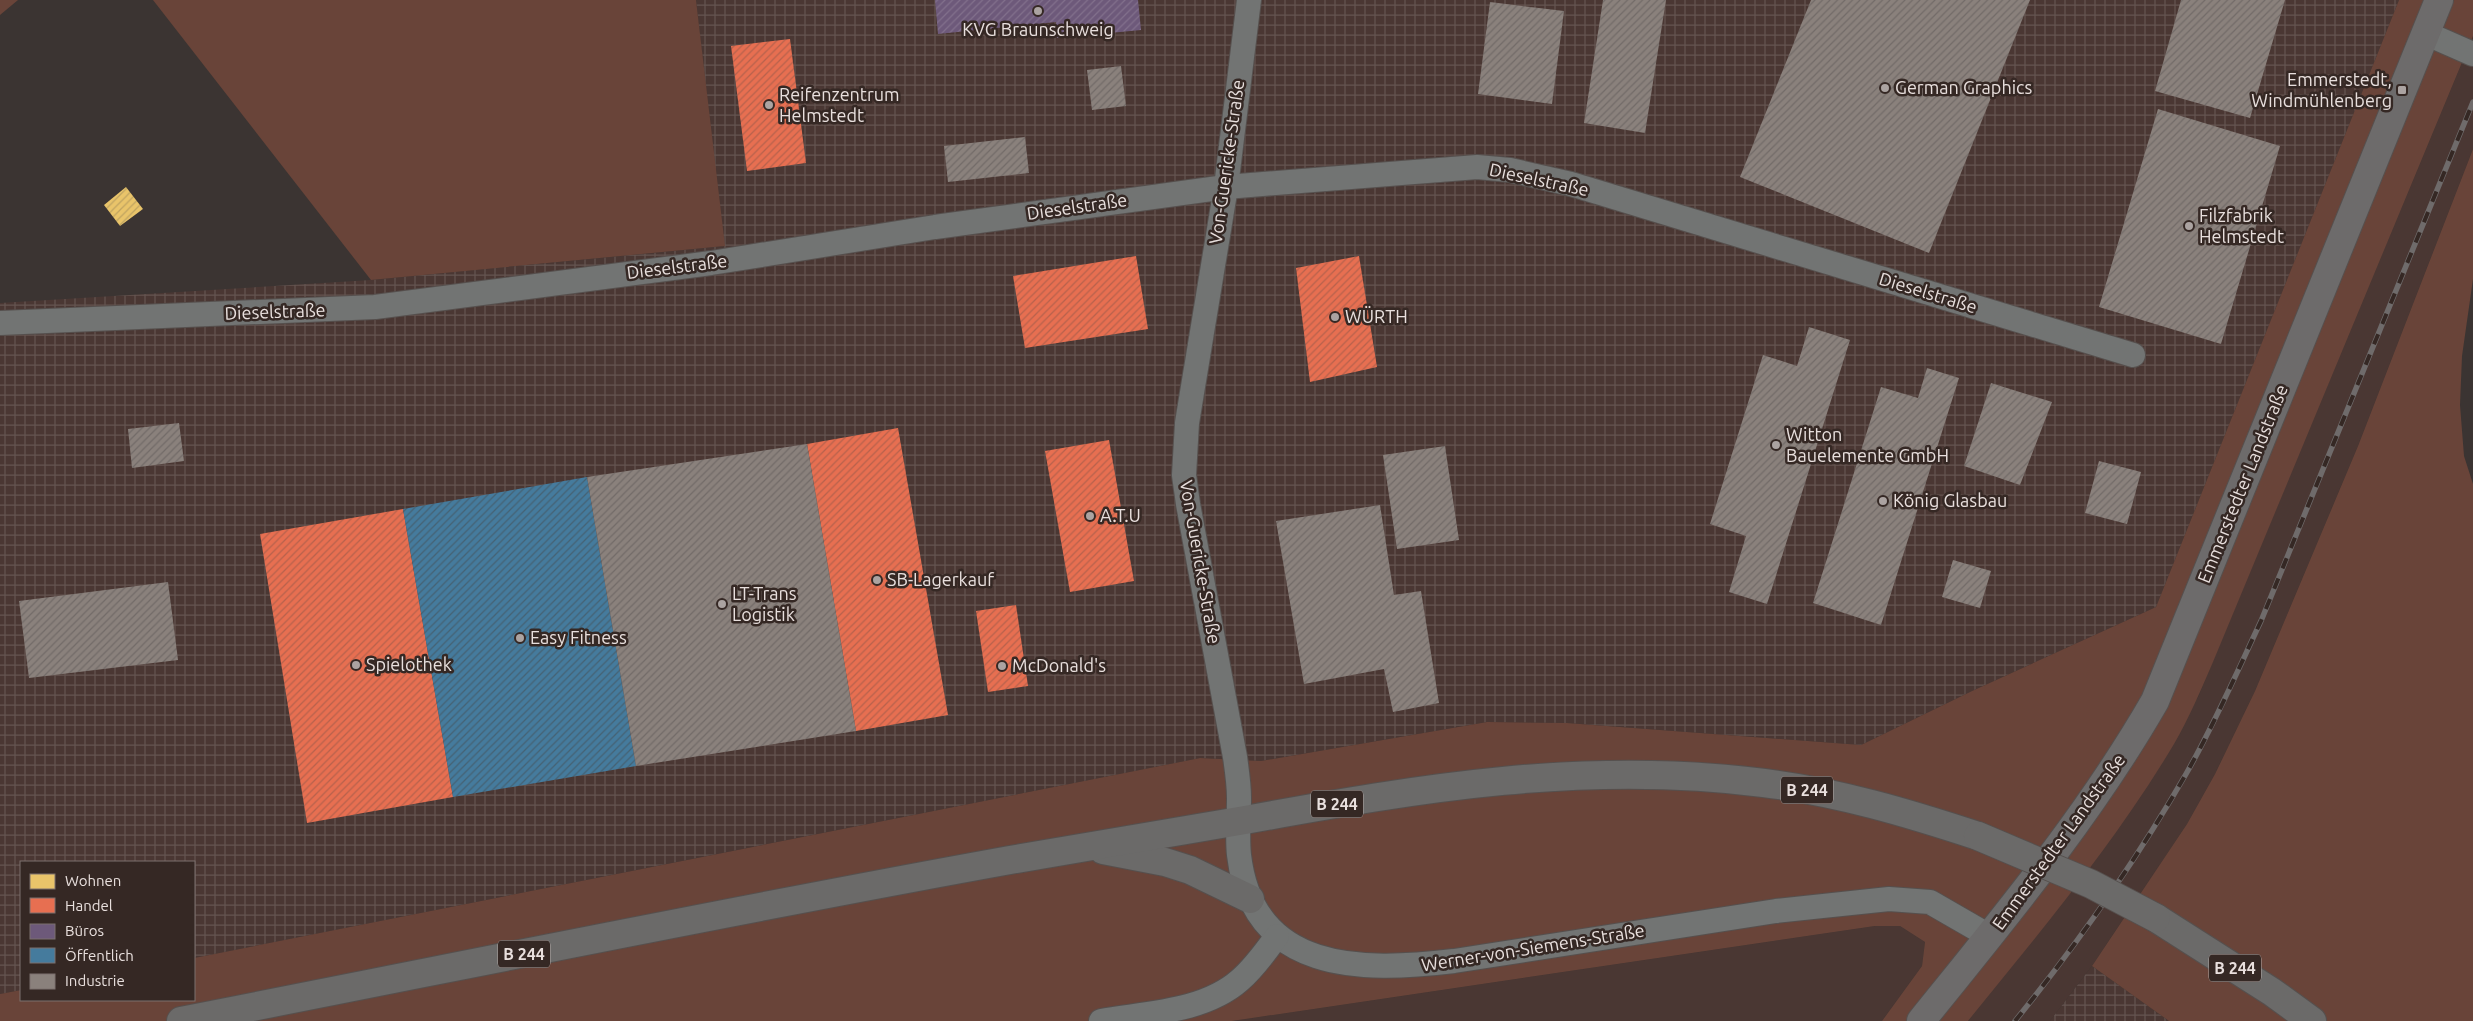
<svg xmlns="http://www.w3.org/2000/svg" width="2473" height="1021" font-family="Ubuntu,sans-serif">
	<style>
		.built { fill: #4a3733 }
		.industrial { fill: url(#industrial-grid) }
		.green { fill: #694439 }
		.homes { fill: url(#homes-hatch) }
		.shops { fill: url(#shops-hatch) }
		.offices { fill: url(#offices-hatch) }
		.public { fill: url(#public-hatch) }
		.industry { fill: url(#industry-hatch) }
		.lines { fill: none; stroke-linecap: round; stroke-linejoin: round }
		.minor-casing { stroke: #56504e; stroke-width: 26 }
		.secondary-casing { stroke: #56504e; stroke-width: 30 }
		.primary-casing { stroke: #56504e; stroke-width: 30 }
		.minor { stroke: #727473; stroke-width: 24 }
		.secondary { stroke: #6d6b6b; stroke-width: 28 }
		.primary { stroke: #6b6a69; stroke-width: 28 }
		.rail-casing { stroke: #6f6b6b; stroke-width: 5.5 }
		.rail { stroke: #352824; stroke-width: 4; stroke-dasharray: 11; stroke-linecap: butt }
		.primary-bridge-casing { stroke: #56504e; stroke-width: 30; stroke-linecap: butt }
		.primary-bridge { stroke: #6b6a69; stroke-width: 28 }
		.poi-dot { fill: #aba3a1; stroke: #352824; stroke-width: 2 }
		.labels { text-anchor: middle; stroke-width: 5; stroke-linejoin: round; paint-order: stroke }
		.shield { fill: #352824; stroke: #b2a8a6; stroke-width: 1 }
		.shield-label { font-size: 16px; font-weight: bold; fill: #e8dfdd }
		.poi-label { font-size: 18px; fill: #e8dfdd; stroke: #352824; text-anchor: start }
		.street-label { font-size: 18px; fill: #e8dfdd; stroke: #352824 }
	</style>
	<defs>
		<pattern id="industrial-grid" width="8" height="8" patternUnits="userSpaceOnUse" patternTransform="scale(1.25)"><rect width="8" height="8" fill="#4a3733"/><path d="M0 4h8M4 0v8" fill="none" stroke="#645450"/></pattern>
		<pattern id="homes-hatch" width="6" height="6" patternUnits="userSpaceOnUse" patternTransform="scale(1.25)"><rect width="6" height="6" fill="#e9c46a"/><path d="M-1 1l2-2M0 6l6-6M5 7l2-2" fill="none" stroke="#c0a460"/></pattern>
		<pattern id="shops-hatch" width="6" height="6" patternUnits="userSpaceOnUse" patternTransform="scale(1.25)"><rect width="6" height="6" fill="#e76f51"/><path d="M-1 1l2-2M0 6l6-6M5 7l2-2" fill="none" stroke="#b7624c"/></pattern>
		<pattern id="offices-hatch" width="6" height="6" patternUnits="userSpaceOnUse" patternTransform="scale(1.25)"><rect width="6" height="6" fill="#6d597a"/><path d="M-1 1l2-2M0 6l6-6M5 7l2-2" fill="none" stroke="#82708c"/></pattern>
		<pattern id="public-hatch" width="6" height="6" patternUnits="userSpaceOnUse" patternTransform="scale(1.25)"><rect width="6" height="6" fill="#457b9d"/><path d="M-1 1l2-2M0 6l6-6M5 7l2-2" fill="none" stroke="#456274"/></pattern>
		<pattern id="industry-hatch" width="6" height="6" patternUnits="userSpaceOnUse" patternTransform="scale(1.25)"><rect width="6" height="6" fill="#8a817c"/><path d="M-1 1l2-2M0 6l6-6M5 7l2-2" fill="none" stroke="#726b68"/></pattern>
	</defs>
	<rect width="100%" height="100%" fill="#3b3432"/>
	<g class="built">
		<polygon points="2473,36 2473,149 2358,446 2255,691 2215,774 2187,824 2092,966 2050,1021 1968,1021 2048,920 2198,697"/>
		<polygon points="1875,926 1900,926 1925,942 1922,966 1882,1021 1232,1021"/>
	</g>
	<g class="industrial">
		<polygon points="696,0 2399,0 2156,607 1972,691 1861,745 1567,723 1487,722 1261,761 1200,758 194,958 194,862 21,862 21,990 0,994 0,303 371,280 724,246"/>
		<polygon points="2092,966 2169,1021 2050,1021"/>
	</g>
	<g class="green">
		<polygon points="0,0 18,0 0,15"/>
		<polygon points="153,0 696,0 725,246 371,280"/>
		<path d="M2399,0H2473V36L2213,662C2201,690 2189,718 2174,744C2115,843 2040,932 1968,1021H1882L1922,966L1925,942L1900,926H1875L1232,1021H0V994L21,990V1000H194V958L1200,758L1261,761L1487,722L1567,723L1861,745L1972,691L2156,607Z"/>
		<polygon points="2473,149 2473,279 2462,356 2460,405 2464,456 2473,484 2473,1021 2169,1021 2092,966 2187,824 2215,774 2255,691 2358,446"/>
	</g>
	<polygon class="homes" points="126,187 143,209 120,226 104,205"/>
	<g class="shops">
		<polygon points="790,39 806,163 747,171 731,46"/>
		<polygon points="1136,256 1148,329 1025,348 1013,276"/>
		<polygon points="1359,256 1377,367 1310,382 1296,268"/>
		<polygon points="898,428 948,715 856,731 807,444"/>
		<polygon points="1109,440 1134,581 1070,592 1045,451"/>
		<polygon points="403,509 453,797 307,823 260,534"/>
		<polygon points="1016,605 1028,686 988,692 976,611"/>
	</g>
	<polygon class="offices" points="935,0 1138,0 1141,30 1057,38 1056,22 938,34"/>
	<polygon class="public" points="587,477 636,766 453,797 403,509"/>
	<g class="industry">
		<polygon points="1603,0 1666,0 1645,133 1584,123"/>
		<polygon points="1811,0 2030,0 1929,253 1740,177"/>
		<polygon points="2181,0 2285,0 2250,118 2155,91"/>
		<polygon points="1490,2 1564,11 1552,104 1478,94"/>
		<polygon points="1121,66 1126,106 1092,110 1087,70"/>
		<polygon points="2158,109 2280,146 2221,344 2099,307"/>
		<polygon points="1025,137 1029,173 948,182 944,146"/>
		<polygon points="1809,327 1850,340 1767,604 1729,592 1746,536 1710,524 1763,355 1797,366"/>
		<polygon points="1927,368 1959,378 1881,625 1813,603 1881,387 1918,398"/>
		<polygon points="1991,383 2052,402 2020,485 1964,466"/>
		<polygon points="179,423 184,461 132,468 128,429"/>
		<polygon points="807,444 856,731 636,766 587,477"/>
		<polygon points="1445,446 1459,540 1397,549 1383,455"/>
		<polygon points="2099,461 2141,472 2127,524 2085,513"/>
		<polygon points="1380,505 1394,595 1421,591 1439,703 1393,712 1384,669 1304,684 1276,521"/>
		<polygon points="1953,560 1991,571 1980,608 1942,597"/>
		<polygon points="168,582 178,660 29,678 19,601"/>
	</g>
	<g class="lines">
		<g class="minor-casing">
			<g id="minor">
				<path d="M1249,0L1226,187L1187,423L1184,475L1188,504L1235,757C1237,771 1239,784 1239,798C1239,817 1237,837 1239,855C1253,973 1361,972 1454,961L1776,911L1889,899L1930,902L1989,936"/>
				<polyline points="2425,33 2473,54"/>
				<polyline points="0,323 375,307 711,263 935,227 1226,187 1477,167 1510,170 1571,184 2133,355"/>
				<path d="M1101,1021C1146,1013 1204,1012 1240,980C1255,967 1266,951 1277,936"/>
			</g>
		</g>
		<g class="secondary-casing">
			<path id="secondary" d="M1921,1021C2004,918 2089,816 2155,701L2439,0"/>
		</g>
		<g class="primary-casing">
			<g id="primary">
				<polyline points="1103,850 1165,862 1190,870 1250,899"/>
				<polyline points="2156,918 2272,992 2312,1021"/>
				<path d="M181,1021C457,967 733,910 1010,860C1088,846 1167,834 1245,820C1420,788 1586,760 1764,783C1838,792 1908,813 1978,836"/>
			</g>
		</g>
		<use href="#minor" class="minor"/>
		<use href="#secondary" class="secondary"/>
		<use href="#primary" class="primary"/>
		<g class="rail-casing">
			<path id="rail" d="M2015,1021C2078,943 2136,861 2186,774C2214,725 2237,672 2261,621L2473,102"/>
		</g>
		<use href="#rail" class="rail"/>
		<g class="primary-bridge-casing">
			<polyline id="primary-bridge" points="1978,836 2091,884 2156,918"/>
		</g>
		<use href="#primary-bridge" class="primary-bridge"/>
	</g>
	<g class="poi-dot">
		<circle cx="1038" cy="11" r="5"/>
		<circle cx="1885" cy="88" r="5"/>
		<rect x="2397" y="85" width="10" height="10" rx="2.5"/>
		<circle cx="769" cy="105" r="5"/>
		<circle cx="2189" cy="226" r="5"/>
		<circle cx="1335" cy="317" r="5"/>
		<circle cx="1776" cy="445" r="5"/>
		<circle cx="1883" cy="501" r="5"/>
		<circle cx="1090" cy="516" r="5"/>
		<circle cx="877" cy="580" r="5"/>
		<circle cx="722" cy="604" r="5"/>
		<circle cx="520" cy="638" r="5"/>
		<circle cx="356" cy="665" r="5"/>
		<circle cx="1002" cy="666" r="5"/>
	</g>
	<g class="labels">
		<g class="shield">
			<rect x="1781" y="776.5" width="52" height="27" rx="4"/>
			<rect x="1311" y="790.5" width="52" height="27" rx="4"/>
			<rect x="498" y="940.5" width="52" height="27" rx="4"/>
			<rect x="2209" y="954.5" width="52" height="27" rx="4"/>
		</g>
		<g class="shield-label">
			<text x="1807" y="796">B 244</text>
			<text x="1337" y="810">B 244</text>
			<text x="524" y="960">B 244</text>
			<text x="2235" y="974">B 244</text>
		</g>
		<g class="poi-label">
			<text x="1038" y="36" text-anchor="middle">KVG Braunschweig</text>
			<text x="2392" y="86" text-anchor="end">Emmerstedt,<tspan x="2392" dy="21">Windmühlenberg</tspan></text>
			<text x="1895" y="94">German Graphics</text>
			<text x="779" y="101">Reifenzentrum<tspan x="779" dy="21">Helmstedt</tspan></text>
			<text x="2199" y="222">Filzfabrik<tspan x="2199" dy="21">Helmstedt</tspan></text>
			<text x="1345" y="323">WÜRTH</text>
			<text x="1786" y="441">Witton<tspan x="1786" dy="21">Bauelemente GmbH</tspan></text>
			<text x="1893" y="507">König Glasbau</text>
			<text x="1100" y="522">A.T.U</text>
			<text x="887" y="586">SB-Lagerkauf</text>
			<text x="732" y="600">LT-Trans<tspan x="732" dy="21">Logistik</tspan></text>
			<text x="530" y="644">Easy Fitness</text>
			<text x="366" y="671">Spielothek</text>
			<text x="1012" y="672">McDonald's</text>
		</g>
		<g class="street-label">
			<text transform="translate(1227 162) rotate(-82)" y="6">Von-Guericke-Straße</text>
			<text transform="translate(1539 180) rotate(12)" y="6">Dieselstraße</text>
			<text transform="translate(1077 207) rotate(-8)" y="6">Dieselstraße</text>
			<text transform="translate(677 267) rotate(-7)" y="6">Dieselstraße</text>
			<text transform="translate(1928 293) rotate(17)" y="6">Dieselstraße</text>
			<text transform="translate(275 312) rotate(-2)" y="6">Dieselstraße</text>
			<text transform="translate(2243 484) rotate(-68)" y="6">Emmerstedter Landstraße</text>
			<text transform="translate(1200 562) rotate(80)" y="6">Von-Guericke-Straße</text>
			<text transform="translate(2059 842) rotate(-54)" y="6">Emmerstedter Landstraße</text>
			<text transform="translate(1533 948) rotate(-9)" y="6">Werner-von-Siemens-Straße</text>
		</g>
	</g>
	<rect x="20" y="861" width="175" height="140" fill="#352824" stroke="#7d716e"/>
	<rect x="30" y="874" width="25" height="15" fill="#e9c46a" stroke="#7d716e"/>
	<text x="65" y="886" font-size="15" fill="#e8dfdd">Wohnen</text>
	<rect x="30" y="898" width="25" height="15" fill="#e76f51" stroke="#7d716e"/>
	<text x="65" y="911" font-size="15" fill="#e8dfdd">Handel</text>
	<rect x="30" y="924" width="25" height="15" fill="#6d597a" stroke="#7d716e"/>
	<text x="65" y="936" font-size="15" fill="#e8dfdd">Büros</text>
	<rect x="30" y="948" width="25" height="15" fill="#457b9d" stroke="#7d716e"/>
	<text x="65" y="961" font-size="15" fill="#e8dfdd">Öffentlich</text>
	<rect x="30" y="974" width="25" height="15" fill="#8a817c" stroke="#7d716e"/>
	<text x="65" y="986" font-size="15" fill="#e8dfdd">Industrie</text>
</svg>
